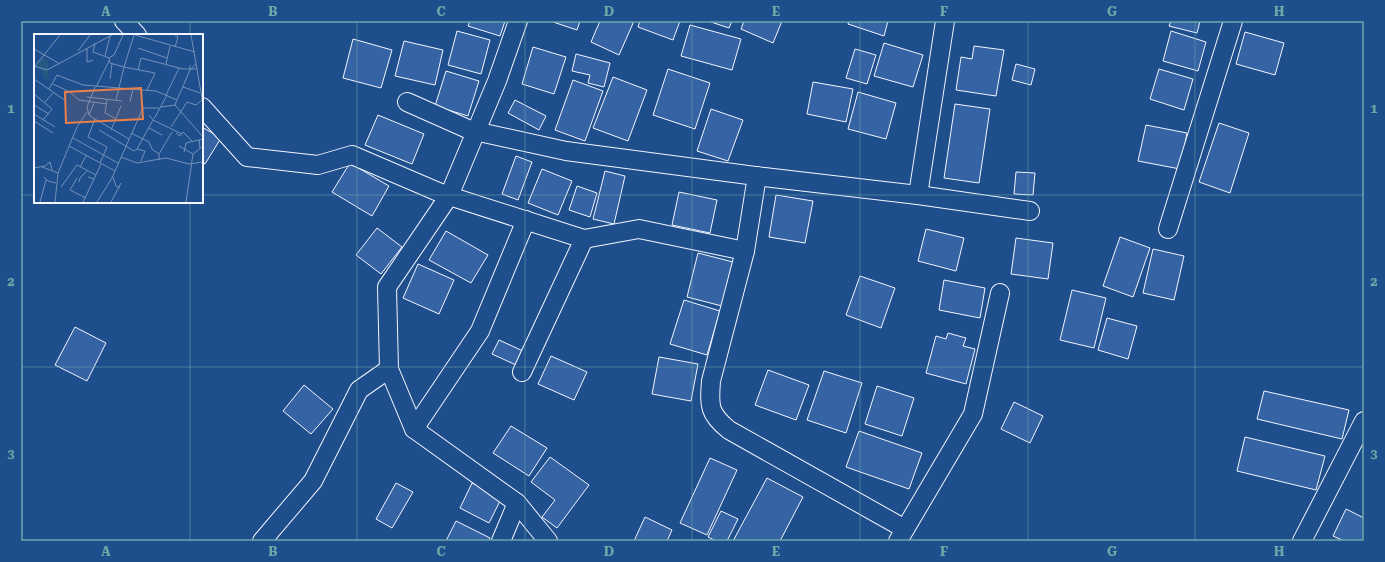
<svg xmlns="http://www.w3.org/2000/svg" width="1385" height="562" font-family="'Roboto Serif',serif">
	<style>
		.building { fill: #3563a3; stroke: #f2f6ff }
		.lines { fill: none; stroke-linecap: round; stroke-linejoin: round }
		.minor-casing { stroke: #f2f6ff; stroke-width: 20 }
		.minor { stroke: #1f4e8c; stroke-width: 18 }
		.grid { fill: none; stroke: #6aa9a8; stroke-width: 1; stroke-opacity: 0.55 }
		.inset-road { fill: none; stroke: #7391ba; stroke-width: 1 }
		.view { fill: #ea8049; fill-opacity: 0.15; stroke: #ea8049; stroke-width: 2 }
		.inset-edge { fill: none; stroke: #f2f6ff; stroke-width: 2 }
		.neatline { fill: none; stroke: #6aa9a8; stroke-width: 1.5 }
		.grid-label { font-size: 13px; text-anchor: middle; font-weight: bold; fill: #6aa9a8 }
	</style>
	<rect width="100%" height="100%" fill="#1f4e8c"/>
	<g class="building">
		<polygon points="470,21 505,21 500,36 468,26"/>
		<polygon points="550,21 580,21 577,30"/>
		<polygon points="600,21 634,21 619,55 591,42"/>
		<polygon points="640,21 680,21 673,40 638,27"/>
		<polygon points="708,21 732,21 729,28"/>
		<polygon points="744,21 782,21 773,43 741,29"/>
		<polygon points="849,21 888,21 884,36 848,24"/>
		<polygon points="1171,21 1200,21 1197,33 1169,26"/>
		<polygon points="690,25 741,39 732,70 681,56"/>
		<polygon points="457,31 490,40 481,74 448,65"/>
		<polygon points="1171,31 1206,42 1198,71 1163,61"/>
		<polygon points="1245,32 1284,43 1275,75 1236,64"/>
		<polygon points="353,39 392,50 381,88 343,78"/>
		<polygon points="404,41 443,50 435,85 395,76"/>
		<polygon points="884,43 923,55 913,87 874,76"/>
		<polygon points="974,46 1004,50 996,96 956,90 961,57 972,59"/>
		<polygon points="533,47 566,57 554,94 522,84"/>
		<polygon points="855,49 876,55 867,84 846,78"/>
		<polygon points="576,54 610,63 604,87 588,83 590,75 572,71"/>
		<polygon points="1016,64 1035,69 1031,85 1012,80"/>
		<polygon points="668,69 710,83 695,129 653,115"/>
		<polygon points="1159,69 1193,79 1184,110 1150,99"/>
		<polygon points="446,71 479,81 468,116 435,106"/>
		<polygon points="613,77 647,90 628,141 593,128"/>
		<polygon points="573,80 603,91 585,141 555,130"/>
		<polygon points="813,82 853,89 846,122 807,114"/>
		<polygon points="858,92 896,103 886,139 848,129"/>
		<polygon points="515,100 546,116 539,130 508,113"/>
		<polygon points="955,104 990,109 979,183 944,178"/>
		<polygon points="711,109 743,120 728,161 697,151"/>
		<polygon points="378,115 424,134 412,164 365,145"/>
		<polygon points="1219,123 1249,133 1230,193 1199,182"/>
		<polygon points="1146,125 1187,133 1180,169 1138,161"/>
		<polygon points="202,127 221,138 205,164 202,162"/>
		<polygon points="516,156 532,162 518,200 502,194"/>
		<polygon points="350,163 389,186 372,216 332,192"/>
		<polygon points="542,169 572,181 558,215 528,203"/>
		<polygon points="605,171 625,176 614,224 593,219"/>
		<polygon points="1016,172 1035,173 1033,195 1014,194"/>
		<polygon points="577,186 597,193 590,217 569,210"/>
		<polygon points="679,192 717,200 710,233 672,225"/>
		<polygon points="776,195 813,201 805,243 769,237"/>
		<polygon points="377,228 402,247 381,274 356,255"/>
		<polygon points="926,229 964,238 956,271 918,261"/>
		<polygon points="446,231 488,255 471,283 429,260"/>
		<polygon points="1120,237 1150,248 1133,297 1103,286"/>
		<polygon points="1016,238 1053,243 1048,279 1011,274"/>
		<polygon points="1153,249 1184,256 1174,300 1143,293"/>
		<polygon points="698,253 733,262 722,306 687,297"/>
		<polygon points="418,264 454,280 439,314 403,298"/>
		<polygon points="860,276 895,288 881,328 846,315"/>
		<polygon points="944,280 985,288 980,318 939,310"/>
		<polygon points="1072,290 1106,298 1094,348 1060,340"/>
		<polygon points="684,300 720,311 707,355 670,344"/>
		<polygon points="1107,318 1137,326 1128,359 1098,350"/>
		<polygon points="75,327 106,343 87,381 55,365"/>
		<polygon points="948,333 966,338 963,346 975,349 966,384 926,373 936,336 946,339"/>
		<polygon points="499,340 523,351 516,365 492,354"/>
		<polygon points="551,356 587,372 574,400 538,384"/>
		<polygon points="659,357 698,364 691,401 652,394"/>
		<polygon points="768,370 809,385 796,420 755,405"/>
		<polygon points="824,371 862,383 846,433 807,420"/>
		<polygon points="304,385 333,409 311,434 283,411"/>
		<polygon points="877,386 914,398 902,436 865,424"/>
		<polygon points="1264,391 1349,410 1342,439 1257,419"/>
		<polygon points="1014,402 1043,416 1030,443 1001,429"/>
		<polygon points="511,426 547,448 529,476 493,453"/>
		<polygon points="859,431 922,453 909,489 846,467"/>
		<polygon points="1245,437 1325,456 1316,490 1237,471"/>
		<polygon points="550,457 589,485 557,528 542,517 555,500 531,482"/>
		<polygon points="710,458 737,470 707,535 680,523"/>
		<polygon points="767,478 803,497 780,541 733,541"/>
		<polygon points="396,483 413,492 392,528 376,519"/>
		<polygon points="472,483 502,497 489,523 460,508"/>
		<polygon points="1346,509 1364,518 1364,541 1344,541 1333,536"/>
		<polygon points="721,511 738,519 727,541 716,541 708,537"/>
		<polygon points="645,517 672,530 667,541 634,541"/>
		<polygon points="456,521 490,538 489,541 446,541"/>
	</g>
	<g class="lines">
		<g class="minor-casing">
			<g id="minor">
				<polyline points="124,21 137,35"/>
				<polyline points="407,102 470,130 566,151 764,177 918,195 1030,211"/>
				<polyline points="202,107 247,157 318,165 352,155 443,194 584,239 639,229 745,251"/>
				<path d="M757,176L745,251L711,381C709,406 709,414 729,430L905,529"/>
				<polyline points="918,195 945,21"/>
				<polyline points="1168,229 1233,21"/>
				<polyline points="522,372 584,239"/>
				<polyline points="414,429 480,331 526,220"/>
				<polyline points="517,503 548,541"/>
				<polyline points="262,541 313,481 359,390 389,369"/>
				<polyline points="501,541 517,503 414,429 389,369 387,287 449,196 497,81 518,21"/>
				<polyline points="898,541 973,414 1000,293"/>
				<polyline points="1302,541 1364,421"/>
			</g>
		</g>
		<use href="#minor" class="minor"/>
	</g>
	<path class="grid" d="M190,21V35M357,21V541M525,21V541M692,21V541M860,21V541M1028,21V541M1195,21V541M21,195H35M202,195H1364M190,202V541M21,367H1364"/>
	<g transform="translate(34 34)">
		<rect width="169" height="169" fill="#1f4e8c"/>
		<path d="M8,23L14,27L15,46L9,44L8,36L1,32Z" fill="#245a82"/>
		<path class="inset-road" d="M100,1L90,33L121,39L113,56M101,1L161,18M157,1L169,70M61,9L59,18L75,24L76,29L90,33L82,66M141,13L144,3L141,1M53,14V28L59,26M104,14L133,24M0,15L26,30M44,17L56,1M71,22L76,2M75,24L80,21L89,1M132,30L136,12M156,31V36L162,30M0,32L13,36L78,1M1,32L26,1M104,36L107,24L149,35H163M0,45L32,67M76,45L78,30M19,50L36,58L45,66L73,70M61,53L53,73L55,81L61,85L54,103L73,113L66,129M62,53L75,27M149,53L166,59M15,55L23,41L49,51L122,57L143,66L141,71L169,103M0,60L18,75L9,86M132,61L145,34M53,63L88,67M73,66L71,79L82,85M143,66L156,36M11,68L19,59M96,68L99,55M0,71L15,80M127,73L141,71M0,80L21,93M55,81L60,69M115,81L119,86L148,100M61,85L95,105M120,85L133,61M0,87L19,99M137,93L153,68L162,71L168,66M115,94L128,101M65,96L100,117L103,115L111,117L107,127M77,96L87,72M97,99L115,108L118,115L125,120M142,99L146,102L149,98L158,107M39,104L84,129M35,112L81,137M145,112L159,120M166,114L165,106L169,105M103,115L119,86M150,118L152,109L165,106M87,123L103,129L132,124L155,130L169,128M125,126V120L138,98M8,133L24,139M46,133L52,122M0,134L11,132L16,128L18,136M10,143L14,147L22,149M79,143L82,152L86,154M43,144L36,156L52,164M60,145L67,130M45,148L46,144L53,137M27,153L43,131L62,141M6,168L12,146M21,168L24,139L43,93L53,78M49,168L60,145L54,143M63,168L78,144L109,74H125M77,168L87,149M152,168L159,120L169,112"/>
		<path class="view" d="M107,54L109,85L32,89L31,58Z"/>
		<rect width="169" height="169" class="inset-edge"/>
	</g>
	<rect width="1385" height="562" fill="none" stroke="#1f4e8c" stroke-width="44"/>
	<rect x="22" y="22" width="1341" height="518" class="neatline"/>
	<g class="grid-label">
		<text x="106" y="16">A</text>
		<text x="273" y="16">B</text>
		<text x="441" y="16">C</text>
		<text x="609" y="16">D</text>
		<text x="776" y="16">E</text>
		<text x="944" y="16">F</text>
		<text x="1112" y="16">G</text>
		<text x="1279" y="16">H</text>
		<text x="11" y="113">1</text>
		<text x="1374" y="113">1</text>
		<text x="11" y="286">2</text>
		<text x="1374" y="286">2</text>
		<text x="11" y="458">3</text>
		<text x="1374" y="458">3</text>
		<text x="106" y="556">A</text>
		<text x="273" y="556">B</text>
		<text x="441" y="556">C</text>
		<text x="609" y="556">D</text>
		<text x="776" y="556">E</text>
		<text x="944" y="556">F</text>
		<text x="1112" y="556">G</text>
		<text x="1279" y="556">H</text>
	</g>
</svg>
